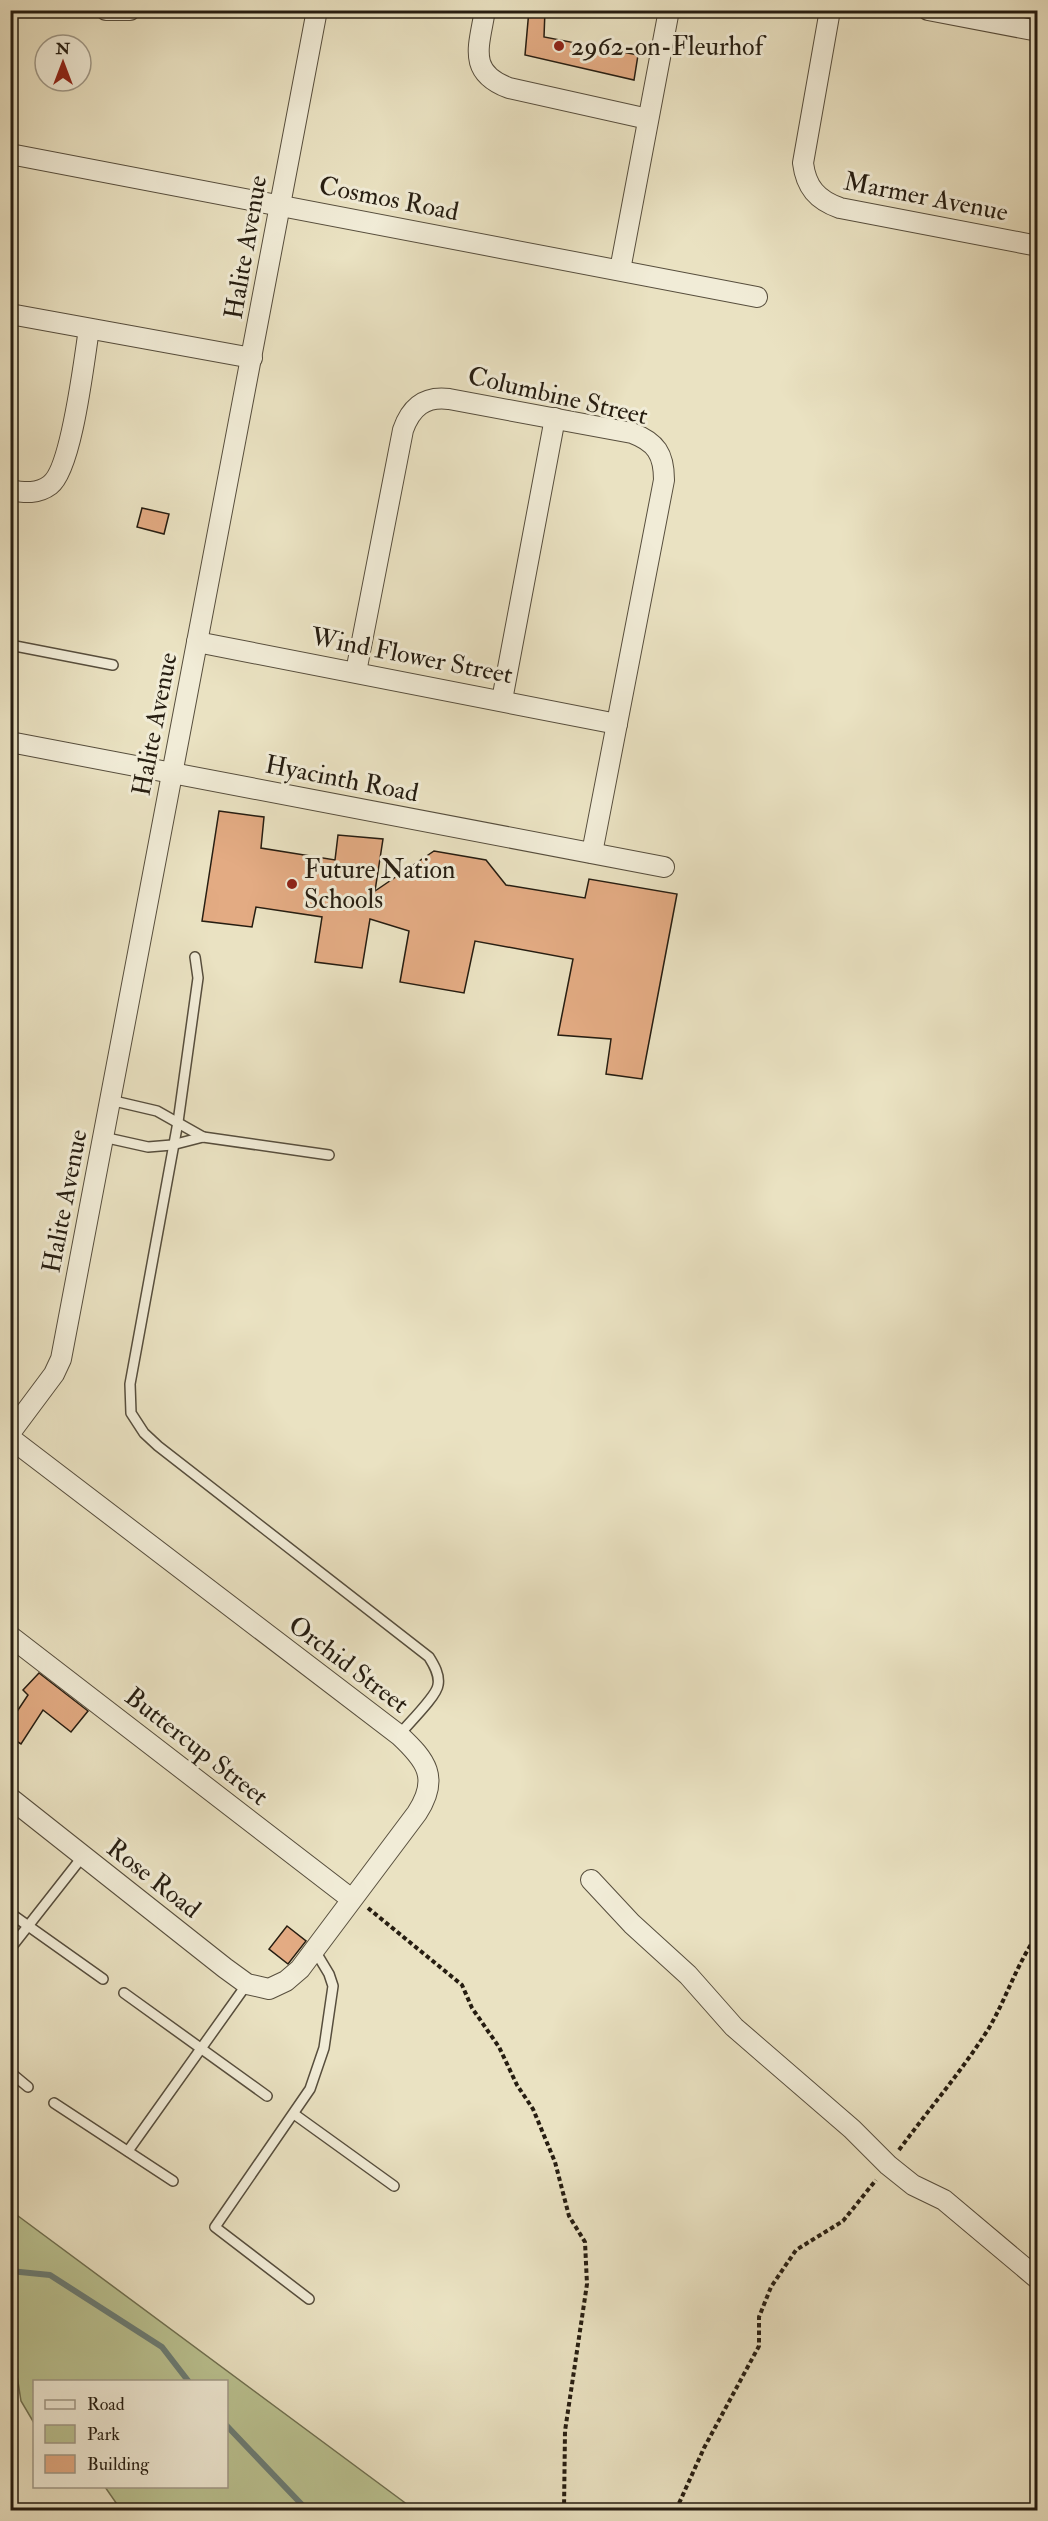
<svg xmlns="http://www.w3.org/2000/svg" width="1048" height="2521" font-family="'IM FELL Double Pica',serif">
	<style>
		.green { fill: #bac291; stroke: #707051; stroke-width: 1.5 }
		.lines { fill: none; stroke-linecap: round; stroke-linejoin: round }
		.stream { stroke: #6b7d76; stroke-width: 6 }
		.building { fill: #e3ab83; stroke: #261d11; stroke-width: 1.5 }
		.lane-casing { stroke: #574e3d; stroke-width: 12 }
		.street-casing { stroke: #574e3d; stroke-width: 22 }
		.path { stroke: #261d11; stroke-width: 4; stroke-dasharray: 4.5 3; stroke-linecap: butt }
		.lane { stroke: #f1ecd7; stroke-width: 9 }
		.street { stroke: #f1ecd7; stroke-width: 20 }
		.poi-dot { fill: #8f2418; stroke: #f1ecd7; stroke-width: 2 }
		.labels { text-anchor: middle; stroke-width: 6; stroke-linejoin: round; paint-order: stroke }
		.poi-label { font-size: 26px; fill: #261d11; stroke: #f1ecd7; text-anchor: start }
		.street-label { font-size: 26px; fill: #261d11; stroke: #f1ecd7 }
	</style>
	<rect width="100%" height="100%" fill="#eae2c2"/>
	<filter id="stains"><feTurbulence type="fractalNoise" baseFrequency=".00333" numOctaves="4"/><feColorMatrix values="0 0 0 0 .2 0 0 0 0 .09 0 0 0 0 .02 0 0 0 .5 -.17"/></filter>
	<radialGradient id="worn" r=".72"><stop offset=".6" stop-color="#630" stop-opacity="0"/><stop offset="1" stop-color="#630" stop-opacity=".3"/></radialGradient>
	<polygon class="green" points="10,2210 408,2505 407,2510 121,2510 105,2487 226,2486 226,2382 34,2382 34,2423 21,2401 11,2337"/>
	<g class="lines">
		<g class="stream">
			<polyline points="10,2271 50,2275 162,2347 189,2382"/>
			<polyline points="226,2425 307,2510"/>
		</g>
	</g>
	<g class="building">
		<polygon points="529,10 545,10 544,37 638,55 634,80 525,55"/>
		<polygon points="142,508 169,514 164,534 137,527"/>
		<polygon points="219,811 264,817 261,848 335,860 338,835 383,839 375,891 434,851 486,860 506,885 585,898 589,879 677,894 642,1079 606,1074 611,1039 558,1035 573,959 475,941 464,993 400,982 409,931 370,919 362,968 315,962 322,917 256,907 252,927 202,921"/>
		<polygon points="39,1673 88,1711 71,1732 43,1710 21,1744 10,1737 10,1722 28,1695 23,1690"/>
		<polygon points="287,1926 306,1941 288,1964 269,1949"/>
	</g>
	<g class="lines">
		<g class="lane-casing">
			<g id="lane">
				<polyline points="10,645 113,665"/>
				<path d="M195,957L198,978L178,1122L130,1384L131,1413L144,1433L158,1446L429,1657C434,1665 440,1675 438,1685C437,1696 407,1725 399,1735"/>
				<polyline points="110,1100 157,1111 203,1137"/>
				<polyline points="103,1137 148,1147 172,1145 203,1137 329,1155"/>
				<polyline points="10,1913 103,1979"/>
				<polyline points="10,1949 83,1856"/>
				<polyline points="124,1993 267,2096"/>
				<polyline points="10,2072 28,2087"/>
				<polyline points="54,2103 173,2181"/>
				<polyline points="294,2114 394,2186"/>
				<polyline points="128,2151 247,1984"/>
				<polyline points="309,2299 215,2227 310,2089 324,2048 333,1986 329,1974 314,1949"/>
			</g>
		</g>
		<g class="street-casing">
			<g id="street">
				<polyline points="106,10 130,10"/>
				<path d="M485,10C479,47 467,72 509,88L648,119"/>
				<path d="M830,10L803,163C806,187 817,200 840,208L1038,246"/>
				<polyline points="928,10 1038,31"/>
				<polyline points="10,154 757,297"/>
				<polyline points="620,270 669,10"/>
				<polyline points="10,314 252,358"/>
				<path d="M10,490C25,493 38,494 50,485C72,469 84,360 89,329"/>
				<polyline points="197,642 617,724"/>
				<path d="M356,672L403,430C411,407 425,396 449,399L632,433C656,442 664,454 664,480L592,853"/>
				<polyline points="502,700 555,418"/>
				<polyline points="10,742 664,867"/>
				<polyline points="10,1433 54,1374 61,1359 317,10"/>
				<path d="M10,1438L399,1735C426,1760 440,1778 417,1813L300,1969L286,1981L269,1989L247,1984L225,1968L10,1798"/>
				<polyline points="10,1636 350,1898"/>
				<polyline points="591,1880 632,1924 688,1975 734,2027 852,2129 888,2165 913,2185 944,2200 1038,2279"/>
			</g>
		</g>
		<g class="path">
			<polyline points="368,1908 462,1985 472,2008 499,2047 517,2085 533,2109 555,2162 569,2216 585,2242 587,2284 565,2431 564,2510"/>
			<path d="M899,2150C929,2109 962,2071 989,2028C1007,1997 1017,1963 1038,1934"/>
			<polyline points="676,2510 704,2448 759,2346 759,2317 771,2287 796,2250 843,2221 876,2180"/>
		</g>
		<use href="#lane" class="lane"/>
		<use href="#street" class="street"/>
	</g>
	<g class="poi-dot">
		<circle cx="559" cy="46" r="6"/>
		<circle cx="292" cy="884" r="6"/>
	</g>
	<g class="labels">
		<g class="poi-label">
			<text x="571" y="55">2962-on-Fleurhof</text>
			<text x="304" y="878">Future Nation<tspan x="304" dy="30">Schools</tspan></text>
		</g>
		<g class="street-label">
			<text transform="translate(926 196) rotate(11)" y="9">Marmer Avenue</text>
			<text transform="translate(389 198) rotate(11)" y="9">Cosmos Road</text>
			<text transform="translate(245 247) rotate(-80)" y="9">Halite Avenue</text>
			<text transform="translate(558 395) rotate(13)" y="9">Columbine Street</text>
			<text transform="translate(412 655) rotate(11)" y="9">Wind Flower Street</text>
			<text transform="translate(154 724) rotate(-79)" y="9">Halite Avenue</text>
			<text transform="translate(342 778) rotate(11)" y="9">Hyacinth Road</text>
			<text transform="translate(64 1201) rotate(-79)" y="9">Halite Avenue</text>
			<text transform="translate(349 1664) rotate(37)" y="9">Orchid Street</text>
			<text transform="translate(197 1746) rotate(38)" y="9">Buttercup Street</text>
			<text transform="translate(154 1878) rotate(38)" y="9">Rose Road</text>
		</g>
	</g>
	<rect width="1048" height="2521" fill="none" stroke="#eae2c2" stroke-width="36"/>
	<rect x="12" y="12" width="1024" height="2497" fill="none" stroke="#261d11" stroke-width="3"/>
	<rect x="18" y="18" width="1012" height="2485" fill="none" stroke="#261d11" stroke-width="1.5"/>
	<rect x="33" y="2380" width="195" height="108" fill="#f1ecd7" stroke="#a09988" stroke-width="1.5"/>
	<rect x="45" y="2400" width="30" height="9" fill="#f1ecd7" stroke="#a09988" stroke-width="1.5"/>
	<text x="87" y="2410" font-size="18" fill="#261d11">Road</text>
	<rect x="45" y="2425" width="30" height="18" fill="#bac291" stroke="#a09988" stroke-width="1.5"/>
	<text x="87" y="2440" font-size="18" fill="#261d11">Park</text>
	<rect x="45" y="2455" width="30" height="18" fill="#e3ab83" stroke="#a09988" stroke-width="1.5"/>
	<text x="87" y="2470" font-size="18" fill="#261d11">Building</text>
	<g transform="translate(63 63)"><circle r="28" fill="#f1ecd7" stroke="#a09988" stroke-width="1.5"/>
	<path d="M0-4.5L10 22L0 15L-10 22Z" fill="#8f2418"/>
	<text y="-9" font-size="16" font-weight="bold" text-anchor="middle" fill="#261d11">N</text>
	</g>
	<rect width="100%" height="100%" filter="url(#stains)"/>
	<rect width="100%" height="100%" fill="url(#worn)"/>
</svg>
